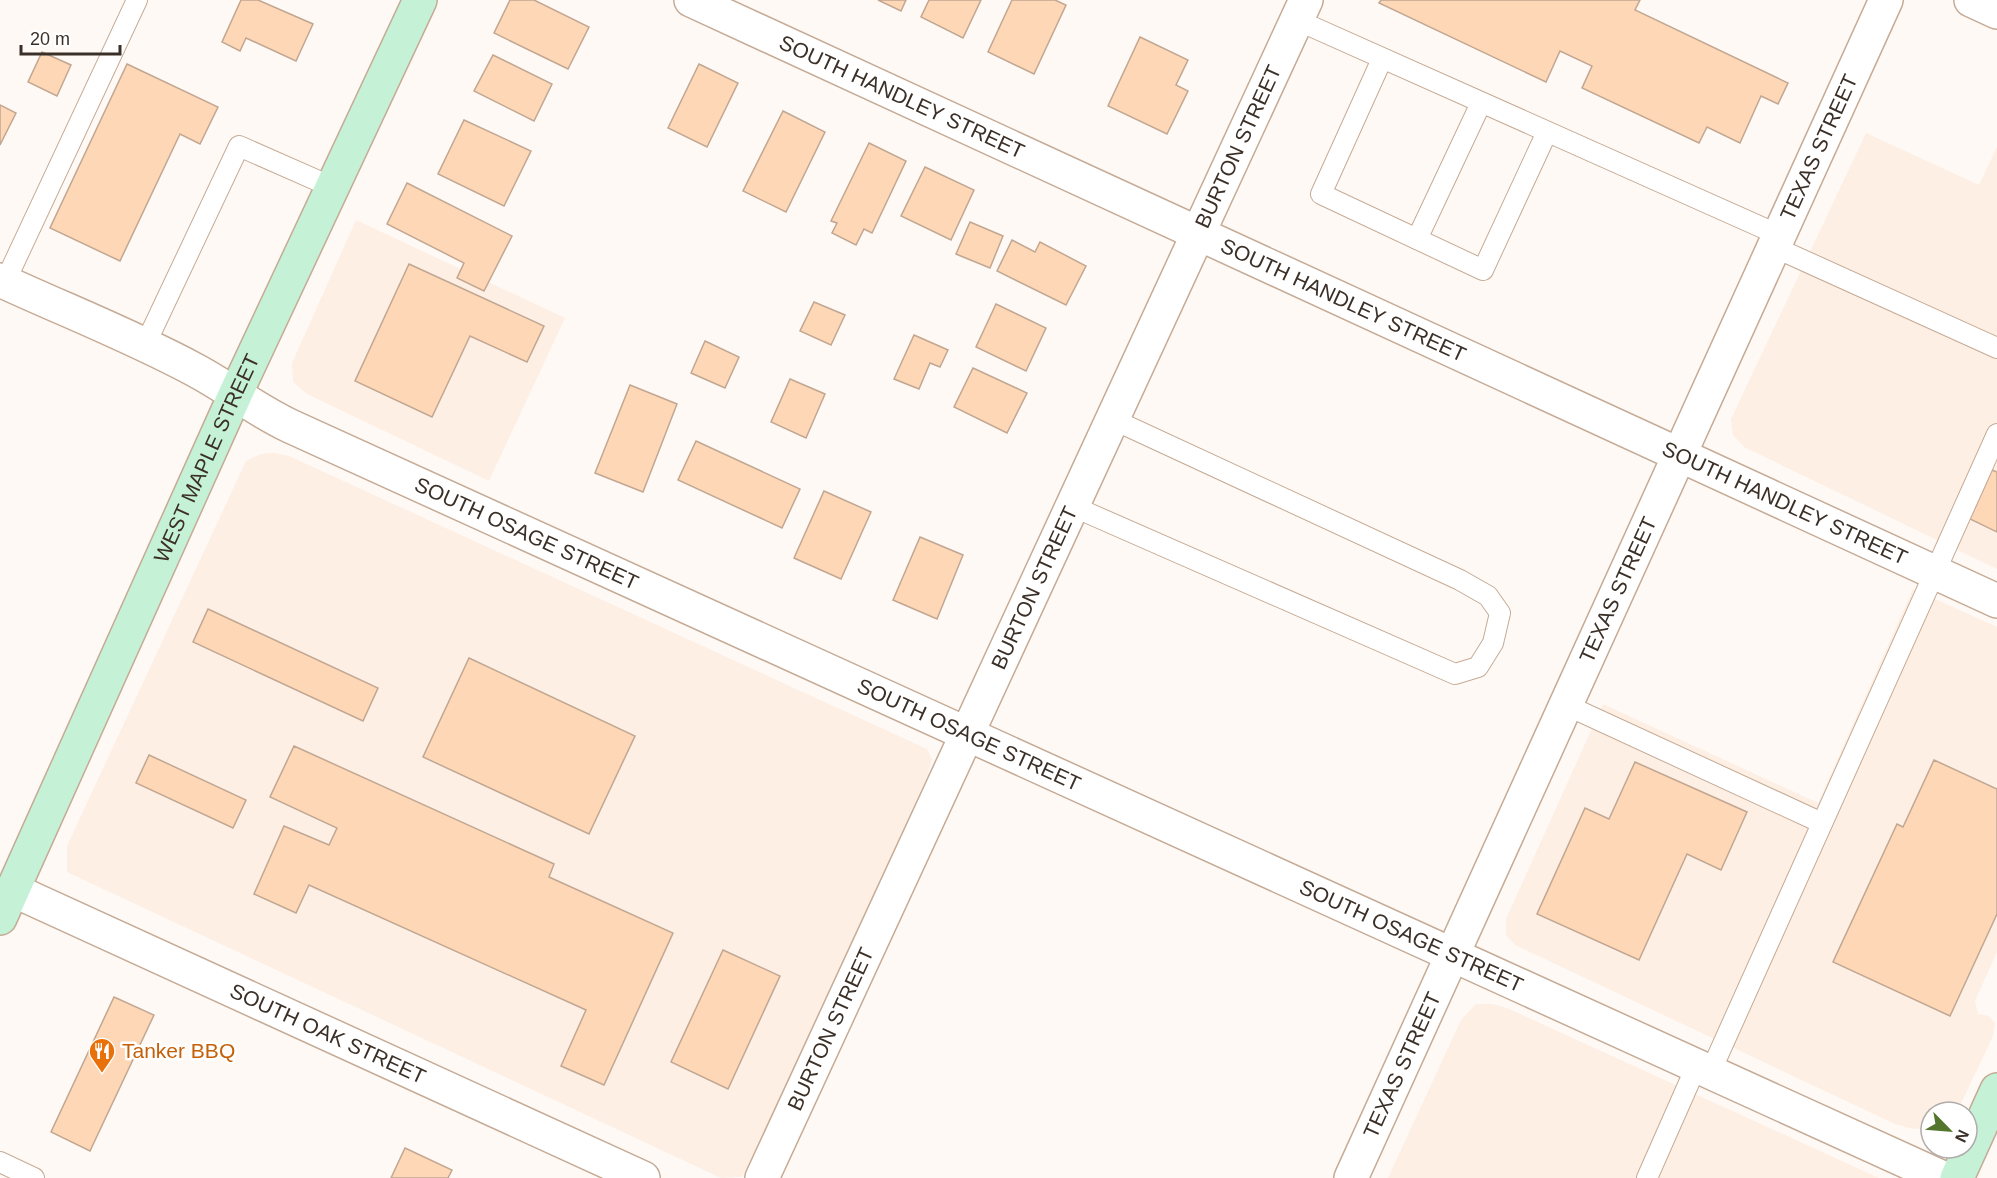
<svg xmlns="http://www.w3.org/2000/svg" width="1997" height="1178" font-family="Helvetica,sans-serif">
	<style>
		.built { fill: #fdefe4 }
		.building { fill: #fed7b6; stroke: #c1a792; stroke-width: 1.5 }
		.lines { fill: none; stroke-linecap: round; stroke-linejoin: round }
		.lane-casing { stroke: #c5ab96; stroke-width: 22 }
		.street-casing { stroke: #c5ab96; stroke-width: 36 }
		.secondary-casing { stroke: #c5ab96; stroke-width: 36 }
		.lane { stroke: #fff; stroke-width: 20 }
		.street { stroke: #fff; stroke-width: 33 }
		.secondary { stroke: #c5f1d6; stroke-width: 33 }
		.labels { text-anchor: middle; stroke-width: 5; stroke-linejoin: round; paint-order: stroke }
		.street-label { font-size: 21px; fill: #3b3028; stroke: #fff }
		.food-label { font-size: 21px; fill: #c56008; stroke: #fff; text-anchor: start }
	</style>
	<rect width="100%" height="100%" fill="#fff9f5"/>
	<g class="built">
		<polygon points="1866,133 1979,185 1997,147 1997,569 1744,447 1733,435 1731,419"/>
		<polygon points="356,220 565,318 489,481 307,394 293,382 292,363"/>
		<polygon points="274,453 289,456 927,749 932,759 928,774 750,1169 741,1177 721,1178 67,872 67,846 246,461 261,454"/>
		<polygon points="1913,589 1997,627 1997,952 1975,1001 1978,1014 1989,1016 1995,1023 1993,1036 1957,1112 1931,1112 1931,1128 1913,1129 1895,1124 1515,945 1506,935 1506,919 1603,704 1818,803"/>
		<polygon points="1476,1004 1492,1004 1507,1008 1879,1178 1388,1178 1461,1020"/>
	</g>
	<g class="building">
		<polygon points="241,0 258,0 313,24 296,61 246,38 240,51 222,42"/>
		<polygon points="510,0 534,0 589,27 568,69 494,33"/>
		<polygon points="878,0 906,0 901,11"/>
		<polygon points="929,0 981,0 963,38 921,17"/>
		<polygon points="1012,0 1055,0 1066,5 1034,74 988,52"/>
		<polygon points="1381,0 1640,0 1635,10 1788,83 1778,104 1761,96 1740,143 1707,127 1699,143 1582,88 1592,66 1560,51 1546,82 1379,3"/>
		<polygon points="1140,37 1188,60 1176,85 1188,91 1167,134 1108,106"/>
		<polygon points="42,52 71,65 57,96 28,82"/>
		<polygon points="493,55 552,84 534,121 474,91"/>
		<polygon points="127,64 218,107 200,144 180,134 120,261 50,228"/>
		<polygon points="699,64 738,83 707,147 668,128"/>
		<polygon points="0,105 16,113 0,145"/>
		<polygon points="783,111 825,132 786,212 743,191"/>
		<polygon points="464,120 531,151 504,206 438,174"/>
		<polygon points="869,143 906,161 872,233 864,229 856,245 832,233 837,223 831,221"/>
		<polygon points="925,167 974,190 951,240 901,216"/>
		<polygon points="407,183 512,236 484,291 457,278 464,263 387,224"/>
		<polygon points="970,222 1003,236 990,268 956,254"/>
		<polygon points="1012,240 1035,252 1040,242 1086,266 1066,305 997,271"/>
		<polygon points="409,264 544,326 527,362 470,336 432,417 355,381"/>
		<polygon points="814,302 845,315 831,345 800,331"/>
		<polygon points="996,304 1046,328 1026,371 976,347"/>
		<polygon points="914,335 948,350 940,367 930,363 919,389 894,379"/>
		<polygon points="705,341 739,357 725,388 691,373"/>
		<polygon points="973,368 1027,393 1007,433 954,407"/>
		<polygon points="790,379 825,394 806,438 771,422"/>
		<polygon points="630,385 677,404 643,492 595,473"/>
		<polygon points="696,441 800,489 782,528 678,480"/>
		<polygon points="1992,470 1997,472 1997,532 1970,519"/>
		<polygon points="824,491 871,512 841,579 794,558"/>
		<polygon points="920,537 963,555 937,619 893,600"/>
		<polygon points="208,609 378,688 363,721 193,642"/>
		<polygon points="469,658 635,736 589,834 423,757"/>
		<polygon points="294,746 554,864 549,877 673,933 604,1085 561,1066 586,1010 309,885 296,913 254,894 284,826 329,845 337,828 270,797"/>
		<polygon points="149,755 246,800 233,828 136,783"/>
		<polygon points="1934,760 1997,789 1997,914 1950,1016 1833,962 1897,824 1903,827"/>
		<polygon points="1635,762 1747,812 1721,870 1687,854 1639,960 1537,914 1585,808 1609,819"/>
		<polygon points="723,950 780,976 728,1089 671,1062"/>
		<polygon points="114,997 154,1015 90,1151 51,1132"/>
		<polygon points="405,1148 452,1170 448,1178 391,1178"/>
	</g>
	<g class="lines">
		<g class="lane-casing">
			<g id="lane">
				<polyline points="1297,20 1779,235"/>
				<polyline points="1382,59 1321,194 1483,270 1547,132"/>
				<polyline points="1417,239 1481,103"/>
				<polyline points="1774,247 1997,348"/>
				<polyline points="5,282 137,0"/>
				<polyline points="145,345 239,146 332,187"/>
				<polyline points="1072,506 1455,674 1478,667 1493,643 1500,613 1488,596 1460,580 1112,419"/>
				<polyline points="1566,705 1822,823"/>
				<polyline points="1710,1073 1997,434"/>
				<polyline points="0,1162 34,1178"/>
				<polyline points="1647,1178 1696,1067"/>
			</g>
		</g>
		<g class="street-casing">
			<g id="street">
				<path id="s1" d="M691,0L1997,601"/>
				<polyline points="1971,0 1997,12"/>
				<path id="s2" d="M0,280C65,310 132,336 195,370C227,387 256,410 290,426L1943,1178"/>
				<path id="s3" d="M13,890L643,1178"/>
				<path id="s4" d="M762,1178L1306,0"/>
				<path id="s5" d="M1351,1178L1886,0"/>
			</g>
		</g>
		<g class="secondary-casing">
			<g id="secondary">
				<path id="s6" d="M0,918L235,395L420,0"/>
				<polyline points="1957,1178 1997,1090"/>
			</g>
		</g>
		<use href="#lane" class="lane"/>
		<use href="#street" class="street"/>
		<use href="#secondary" class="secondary"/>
	</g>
	<defs>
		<g id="restaurant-pin" transform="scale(1.35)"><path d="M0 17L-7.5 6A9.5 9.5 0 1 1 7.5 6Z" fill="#e8710a" stroke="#fff"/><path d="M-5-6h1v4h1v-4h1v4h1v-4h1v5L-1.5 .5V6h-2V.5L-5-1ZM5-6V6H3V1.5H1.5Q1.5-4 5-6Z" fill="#fff"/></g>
	</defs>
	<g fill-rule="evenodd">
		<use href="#restaurant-pin" x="102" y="1051"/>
	</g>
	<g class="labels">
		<g class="street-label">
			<text dy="7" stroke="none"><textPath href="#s1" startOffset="232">SOUTH HANDLEY STREET</textPath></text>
			<text dy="7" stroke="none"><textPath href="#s5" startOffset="1132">TEXAS STREET</textPath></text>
			<text dy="7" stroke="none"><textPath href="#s4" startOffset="1136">BURTON STREET</textPath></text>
			<text dy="7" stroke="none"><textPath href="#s1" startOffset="718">SOUTH HANDLEY STREET</textPath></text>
			<text dy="7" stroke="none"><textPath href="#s6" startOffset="504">WEST MAPLE STREET</textPath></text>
			<text dy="7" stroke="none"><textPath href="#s1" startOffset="1204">SOUTH HANDLEY STREET</textPath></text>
			<text dy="7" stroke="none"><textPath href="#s2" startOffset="585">SOUTH OSAGE STREET</textPath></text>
			<text dy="7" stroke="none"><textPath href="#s4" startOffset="650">BURTON STREET</textPath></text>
			<text dy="7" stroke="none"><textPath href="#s5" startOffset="646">TEXAS STREET</textPath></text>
			<text dy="7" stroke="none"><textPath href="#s2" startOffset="1071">SOUTH OSAGE STREET</textPath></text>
			<text dy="7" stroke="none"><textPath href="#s2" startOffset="1557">SOUTH OSAGE STREET</textPath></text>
			<text dy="7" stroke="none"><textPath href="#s4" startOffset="164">BURTON STREET</textPath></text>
			<text dy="7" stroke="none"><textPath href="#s3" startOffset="346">SOUTH OAK STREET</textPath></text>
			<text dy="7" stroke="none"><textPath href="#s5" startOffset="124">TEXAS STREET</textPath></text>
		</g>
		<g class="food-label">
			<text x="122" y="1058">Tanker BBQ</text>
		</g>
	</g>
	<g transform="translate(1949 1130) rotate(115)"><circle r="28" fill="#ffffff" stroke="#b1aca9" stroke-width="1.5"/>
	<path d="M0-4.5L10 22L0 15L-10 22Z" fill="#54752c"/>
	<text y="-9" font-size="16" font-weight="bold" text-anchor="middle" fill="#3b3028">N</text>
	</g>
	<path d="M21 45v9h99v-9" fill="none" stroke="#3b3028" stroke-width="3"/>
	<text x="30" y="45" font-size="18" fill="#3b3028" stroke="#ffffff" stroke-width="4.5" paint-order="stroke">20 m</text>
</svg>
